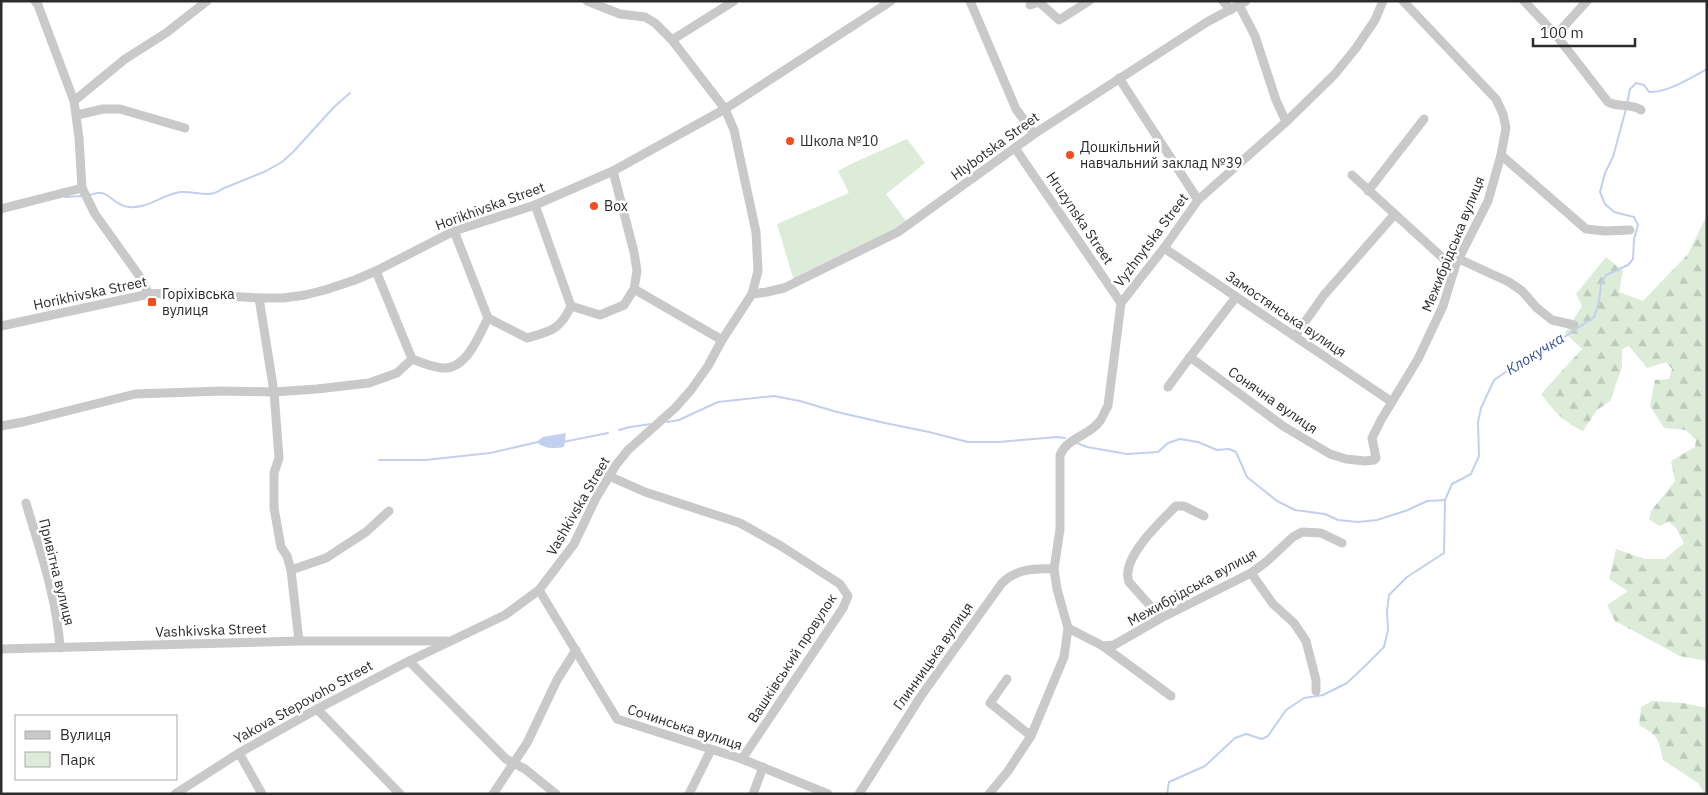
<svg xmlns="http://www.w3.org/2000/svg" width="1708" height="795" font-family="'IBM Plex Sans',sans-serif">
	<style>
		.forest { fill: url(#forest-firs) }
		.park { fill: #dcecd8 }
		.water { fill: #c2cfee }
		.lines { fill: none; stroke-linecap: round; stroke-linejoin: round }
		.stream { stroke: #c2cfee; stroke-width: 2 }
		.minor { stroke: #c9c9c9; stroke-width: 9 }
		.poi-dot { fill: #f44e1d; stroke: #fff; stroke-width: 2 }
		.labels { text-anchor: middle; stroke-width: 5; stroke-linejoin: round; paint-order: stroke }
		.poi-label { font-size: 14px; fill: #2c2c2c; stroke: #fff; text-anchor: start }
		.street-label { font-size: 14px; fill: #2c2c2c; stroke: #fff }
		.water-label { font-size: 15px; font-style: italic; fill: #345294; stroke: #fff }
	</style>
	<defs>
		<pattern id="forest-firs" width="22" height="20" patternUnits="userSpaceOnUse" patternTransform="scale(1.25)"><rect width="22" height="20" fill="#dcecd8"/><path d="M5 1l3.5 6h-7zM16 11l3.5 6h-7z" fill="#bdcbba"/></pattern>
	</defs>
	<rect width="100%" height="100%" fill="#fff"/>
	<g class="forest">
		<path d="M1707,215L1706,630L1707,661L1680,656L1615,621L1607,605L1628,591L1609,579L1616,549L1645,559H1665L1684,543L1676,528L1669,522L1659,526L1649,519L1651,511L1675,481L1671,461L1695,447L1696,440L1686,430L1664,428L1650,406L1655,380L1669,379L1672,369L1666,362L1647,368L1629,346L1622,349V367L1610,401L1597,410L1583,431C1562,421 1555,412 1541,394L1582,349L1565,333L1582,306L1576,294L1606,257L1623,271L1619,292L1643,301L1688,254Z"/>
		<path d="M1652,701L1683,703L1707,708V794H1705L1698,783L1663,760C1659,738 1658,736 1639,725L1641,707Z"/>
	</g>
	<polygon class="park" points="907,139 925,163 886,194 906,221 896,229 794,281 777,224 849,193 838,171 851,164"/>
	<path class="water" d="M566,433L564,447C553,449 546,449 536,442L543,437Z"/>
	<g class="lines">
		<g class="stream">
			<path d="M1627,104L1630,89L1636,83L1644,85L1649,92C1667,93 1691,78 1707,69"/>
			<path d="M90,195C93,194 98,192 101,193C109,193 116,206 129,207C149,209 162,194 181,192C196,191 209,199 222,189L266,171L282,162L294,151L334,107L350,93"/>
			<polyline points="65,197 83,196"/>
			<polyline points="667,422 679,420 718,402 774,396 800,401 837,412 885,423 929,432 968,442 999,442 1057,437 1065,438"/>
			<polyline points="619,430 630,427 651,424"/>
			<polyline points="563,442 608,433"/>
			<polyline points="1077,443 1087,447 1127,454 1158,452 1168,443 1180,439 1198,442 1217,450 1229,449 1236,452 1247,477 1277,501 1295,510 1325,514 1338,520 1358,522 1377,520 1408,510 1427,501 1445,500"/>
			<polyline points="379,460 425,460 490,453 538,442"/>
			<polyline points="1167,794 1169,782 1205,766 1235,738 1246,734 1262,739 1268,736 1286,710 1304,698 1323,695 1347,683 1365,666 1384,647 1388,630 1387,611 1389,595 1407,577 1444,553 1445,500 1452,484 1471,474 1479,456 1478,422 1481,408 1494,380 1510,369 1557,342 1594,317 1599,302 1601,284 1606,275 1628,265 1633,259 1634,239 1638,225 1634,217 1614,212 1605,204 1600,192 1605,173 1613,157 1626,109"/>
		</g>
		<g class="minor">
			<polyline points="35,1 38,5 74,101 79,138 82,188 95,214 140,277 149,294"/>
			<polyline points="970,1 1016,109 1034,134"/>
			<polyline points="1223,1 1231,10"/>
			<path d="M1524,1L1556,35L1608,102C1619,108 1631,103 1641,110"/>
			<polyline points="1030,5 1039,2 1059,20 1089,1"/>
			<polyline points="1239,5 1255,36 1276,100 1286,122"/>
			<polyline points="1556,35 1587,1"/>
			<polyline points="672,40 734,1"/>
			<polyline points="1119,78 1198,200"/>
			<polyline points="74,101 125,59 166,33 207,1"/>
			<polyline points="77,115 103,109 120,109 185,128"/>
			<polyline points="1015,148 1121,303"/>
			<polyline points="1501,155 1586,229 1605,231 1630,230"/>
			<polyline points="1352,175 1445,260 1456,264"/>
			<polyline points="1368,191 1424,119"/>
			<polyline points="1,209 82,188"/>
			<polyline points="1164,248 1392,402"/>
			<polyline points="1459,259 1509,282 1522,291 1537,308 1552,320 1574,325"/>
			<polyline points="634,289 722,340"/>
			<polyline points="752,294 767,292 784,288 898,232 1034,134 1207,22 1246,1"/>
			<polyline points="1236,297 1190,357 1283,426 1330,454 1346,459 1365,461 1374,460 1376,458 1372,438 1381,420 1418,359 1443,306 1456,264 1488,201 1501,155 1506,128 1503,114 1496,99 1403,1"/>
			<polyline points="259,298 274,392 279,458 274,473 274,508 281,547 287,556 291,570 299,641"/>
			<polyline points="571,306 600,315 624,305 634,289 637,271 634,252 613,171"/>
			<path d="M488,318L527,338C551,331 560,330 571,306L535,205"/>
			<polyline points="1,326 149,294 169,293 259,298 283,298 305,295 325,290 355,280 376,271 454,231 535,205 613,171 725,109 891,1"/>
			<polyline points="1295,336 1324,295 1394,215"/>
			<path d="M412,359C422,363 432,367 442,368C467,370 479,335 488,318L454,231"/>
			<polyline points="1168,387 1190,357"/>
			<polyline points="1,426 23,422 135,394 222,391 274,392 317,389 369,383 397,373 412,359 376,271"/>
			<polyline points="609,476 645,492 740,523 781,546 840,584 848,596 843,608 742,759"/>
			<path d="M26,503C40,551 57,598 60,648"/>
			<polyline points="291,570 326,558 366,532 389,511"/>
			<polyline points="1251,573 1273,604 1294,623 1306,641 1316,680 1316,691"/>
			<polyline points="539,590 617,719 742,759 828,794"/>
			<path d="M1161,618L1129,582C1120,559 1160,522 1176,506H1184L1204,516"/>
			<polyline points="1068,628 1103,646 1171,696"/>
			<polyline points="1103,646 1114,645 1161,618 1251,573 1266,562 1293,537 1302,532 1321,533 1342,543"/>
			<polyline points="1,649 299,641 446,641"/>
			<polyline points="409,661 506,759 525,769 556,794"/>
			<polyline points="1007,679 990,703 1031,736"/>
			<polyline points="317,709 400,794"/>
			<polyline points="239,753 262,794"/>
			<polyline points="175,794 239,753 317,709 409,661 505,615 539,590 574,544 596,498 616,465 628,450 675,408 691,390 708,366 722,340 752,294 758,271 756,232 734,130 725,109 672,40 655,23 645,17 620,14 587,1"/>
			<polyline points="493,794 527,743 557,680 576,650"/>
			<polyline points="689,794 711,750"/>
			<polyline points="753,794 763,767"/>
			<path d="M859,794L921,696L1002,583C1016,569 1035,568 1054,569"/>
			<path d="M989,794L1008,771L1031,736L1064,657L1068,628L1057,589L1054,569L1060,529V455C1068,437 1089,436 1100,421C1103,417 1105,410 1108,406L1121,303L1164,248L1198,200L1286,122L1335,74L1356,48L1375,20L1383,1"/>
		</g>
	</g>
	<g class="poi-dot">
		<circle cx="790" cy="141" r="5"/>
		<circle cx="1070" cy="155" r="5"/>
		<circle cx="594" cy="206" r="5"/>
		<rect x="147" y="297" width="10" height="10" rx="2.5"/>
	</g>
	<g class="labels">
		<g class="poi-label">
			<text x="800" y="146">Школа №10</text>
			<text x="1080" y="152">Дошкільний<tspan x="1080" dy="16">навчальний заклад №39</tspan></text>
			<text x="604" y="211">Box</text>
			<text x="162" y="299">Горіхівська<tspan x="162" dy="16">вулиця</tspan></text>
		</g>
		<g class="street-label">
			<text transform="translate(995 146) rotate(-36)" y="5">Hlybotska Street</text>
			<text transform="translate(490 206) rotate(-20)" y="5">Horikhivska Street</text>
			<text transform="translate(1080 218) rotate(56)" y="5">Hruzynska Street</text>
			<text transform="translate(1151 240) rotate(-53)" y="5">Vyzhnytska Street</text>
			<text transform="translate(1453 244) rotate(-68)" y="5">Межибрідська вулиця</text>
			<text transform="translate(90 293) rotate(-12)" y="5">Horikhivska Street</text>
			<text transform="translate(1286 314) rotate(34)" y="5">Замостянська вулиця</text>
			<text transform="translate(1273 400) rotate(35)" y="5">Сонячна вулиця</text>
			<text transform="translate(578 506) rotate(-60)" y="5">Vashkivska Street</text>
			<text transform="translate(57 572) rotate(76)" y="5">Привітна вулиця</text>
			<text transform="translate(1192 587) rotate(-29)" y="5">Межибрідська вулиця</text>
			<text transform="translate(211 630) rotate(-2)" y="5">Vashkivska Street</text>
			<text transform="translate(933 656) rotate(-55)" y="5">Глинницька вулиця</text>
			<text transform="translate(792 658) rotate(-57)" y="5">Вашківський провулок</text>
			<text transform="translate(303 702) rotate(-29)" y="5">Yakova Stepovoho Street</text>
			<text transform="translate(685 727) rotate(18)" y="5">Сочинська вулиця</text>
		</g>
		<g class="water-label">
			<text transform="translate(1535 354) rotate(-32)" y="5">Клокучка</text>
		</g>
	</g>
	<rect width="1708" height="795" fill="none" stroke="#2c2c2c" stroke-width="5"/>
	<rect x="15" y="715" width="162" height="65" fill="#ffffff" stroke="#ababab"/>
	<rect x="25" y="731" width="25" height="8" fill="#c9c9c9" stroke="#ababab"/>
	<text x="60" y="740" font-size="15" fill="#2c2c2c">Вулиця</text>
	<rect x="25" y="752" width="25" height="15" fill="#dcecd8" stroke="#ababab"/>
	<text x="60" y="765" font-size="15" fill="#2c2c2c">Парк</text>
	<path d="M1533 38v8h102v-8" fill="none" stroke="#2c2c2c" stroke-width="2.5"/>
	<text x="1540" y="38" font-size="15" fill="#2c2c2c" stroke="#ffffff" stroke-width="4" paint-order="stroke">100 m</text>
</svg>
